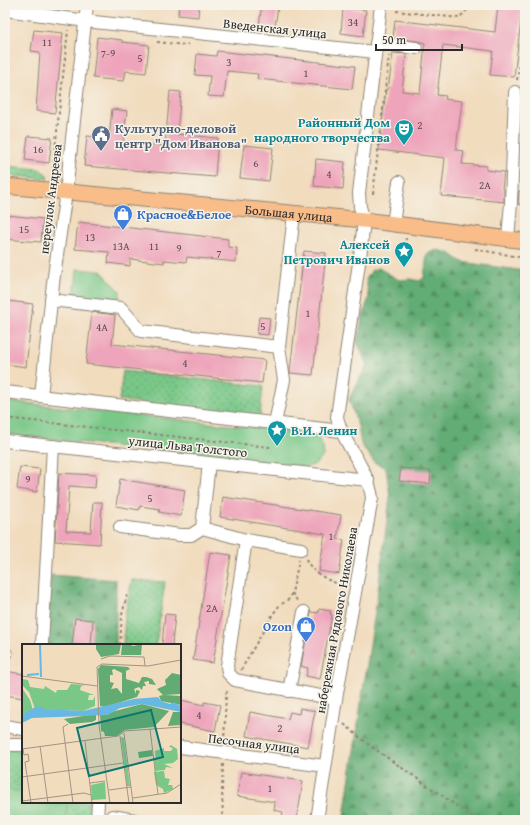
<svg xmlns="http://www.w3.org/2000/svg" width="530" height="825" font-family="'Gentium Book Plus',serif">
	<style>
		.grass { fill: url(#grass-dots); stroke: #527a5a }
		.forest { fill: url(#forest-firs); stroke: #466c50 }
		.green { fill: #79c888; stroke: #527a5a }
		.building { fill: #eea5bb }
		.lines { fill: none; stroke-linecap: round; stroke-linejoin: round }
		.minor-casing { stroke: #8e8474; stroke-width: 14 }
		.major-casing { stroke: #8e8474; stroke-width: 17 }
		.path { stroke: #8e8474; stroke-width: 2; stroke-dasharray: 3 3; stroke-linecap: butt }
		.minor { stroke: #fff; stroke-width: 12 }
		.major { stroke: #f8bd89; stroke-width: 15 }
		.labels { text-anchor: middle; stroke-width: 3; stroke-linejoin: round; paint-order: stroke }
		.number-label { font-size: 11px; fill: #5c4a4f }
		.street-label { font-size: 13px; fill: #2b2b2b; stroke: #f7f3e8 }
		.culture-label { font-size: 13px; font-weight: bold; fill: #0d838f; stroke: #f7f3e8; text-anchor: end }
		.service-label { font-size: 13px; font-weight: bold; fill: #4e5e75; stroke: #f7f3e8; text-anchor: start }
		.shop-label { font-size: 13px; font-weight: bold; fill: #366cbe; stroke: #f7f3e8; text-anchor: start }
		.inset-river { fill: none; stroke: #67b8e2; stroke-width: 2 }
		.inset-road { fill: none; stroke: #a29583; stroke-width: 1 }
		.view { fill: #0f766e; fill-opacity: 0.15; stroke: #0f766e; stroke-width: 2 }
		.inset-edge { fill: none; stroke: #2b2b2b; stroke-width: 2 }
	</style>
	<defs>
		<pattern id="grass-dots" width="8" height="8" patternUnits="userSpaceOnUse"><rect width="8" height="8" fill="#79c888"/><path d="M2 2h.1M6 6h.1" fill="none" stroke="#63a36f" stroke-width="1.8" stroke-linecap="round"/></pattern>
		<pattern id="forest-firs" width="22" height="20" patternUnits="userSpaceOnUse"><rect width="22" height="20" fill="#62ac74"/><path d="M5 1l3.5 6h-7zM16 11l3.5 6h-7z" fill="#518c5f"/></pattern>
	</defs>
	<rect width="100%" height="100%" fill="#f7f3e8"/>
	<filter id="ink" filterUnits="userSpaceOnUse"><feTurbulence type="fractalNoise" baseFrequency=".025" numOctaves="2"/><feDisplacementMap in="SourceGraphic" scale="8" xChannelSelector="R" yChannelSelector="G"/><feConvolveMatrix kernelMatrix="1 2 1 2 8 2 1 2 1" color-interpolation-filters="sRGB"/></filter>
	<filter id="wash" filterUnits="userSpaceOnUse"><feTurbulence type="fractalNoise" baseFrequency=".012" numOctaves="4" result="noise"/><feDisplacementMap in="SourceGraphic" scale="16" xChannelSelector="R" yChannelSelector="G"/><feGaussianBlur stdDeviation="0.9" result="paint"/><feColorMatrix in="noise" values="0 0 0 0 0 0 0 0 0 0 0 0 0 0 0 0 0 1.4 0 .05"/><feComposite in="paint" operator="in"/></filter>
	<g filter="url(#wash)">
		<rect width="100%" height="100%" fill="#f1dcbe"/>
		<g class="grass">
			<polygon points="5,166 39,169 45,173 48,178 44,179 5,175"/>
			<polygon points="123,371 263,386 260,417 119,400"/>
			<polygon points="132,580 165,582 156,645 123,645 125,614"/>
			<polygon points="5,748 23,748 23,802 94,802 94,820 5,820"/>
		</g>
		<g class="forest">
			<polygon points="437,250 449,253 462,262 525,271 525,820 345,820 344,816 377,599 390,497 386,468 375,463 361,444 358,426 349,399 367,365 357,342 362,319 369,297 366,279 372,270 379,268 399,280 410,279 419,281 424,278 427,254"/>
			<polygon points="51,575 116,580 116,645 46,645"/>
		</g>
		<g class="green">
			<polygon points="77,269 101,271 120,291 119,304 74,299"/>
			<path d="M5,401L312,434C329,444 327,463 307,467L5,434Z"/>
			<polygon points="5,789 23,792 23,802 66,802 67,808 65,820 5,820"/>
		</g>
		<g id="blocks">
			<g class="building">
				<polygon points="179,5 199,5 198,17 178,15"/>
				<polygon points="262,5 278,6 275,27 259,25"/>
				<polygon points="498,5 523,5 514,77 490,75 493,51 443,45 437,95 446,96 445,99 462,101 456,150 464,151 462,164 487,166 486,170 504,172 502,189 504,190 504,202 441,196 445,158 379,150 386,89 388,89 393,53 406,54 402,91 420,93 425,43 417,41 393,38 395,20 495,32"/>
				<polygon points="343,8 366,10 363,36 341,33"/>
				<polygon points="34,30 63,33 55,113 36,111 40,52 31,51"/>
				<polygon points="97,37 122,40 122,42 149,45 146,73 126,71 124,81 93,78"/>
				<polygon points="217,51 355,66 352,89 257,79 258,74 227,71 224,97 208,96 210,76 195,75 197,54 216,56"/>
				<polygon points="170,91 181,92 177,134 218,138 215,177 84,166 87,136 109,138 112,109 127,111 123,142 165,146"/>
				<polygon points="28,136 52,138 49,163 25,160"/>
				<polygon points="244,145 273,148 269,181 240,178"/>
				<polygon points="316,159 345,162 343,189 314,186"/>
				<polygon points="519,191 525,192 525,205 518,204"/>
				<polygon points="8,215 43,219 41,242 5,239"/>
				<polygon points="78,222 228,239 228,247 237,248 236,262 187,257 186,262 164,260 164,263 130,259 130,266 108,263 109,252 75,249"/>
				<polygon points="304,251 326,253 313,375 290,373 290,371"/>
				<polygon points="8,301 33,304 26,367 5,364 5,326"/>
				<polygon points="92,312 115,315 112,344 265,360 262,383 86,364"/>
				<polygon points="259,317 270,318 268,335 257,334"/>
				<polygon points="20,467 40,469 37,492 17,489"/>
				<polygon points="401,468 431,471 430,484 399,481"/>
				<polygon points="59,473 96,475 95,488 69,486 66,531 91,532 93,502 102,502 100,544 55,541"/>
				<polygon points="120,479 185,490 181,516 159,512 160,509 140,506 139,510 116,506"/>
				<polygon points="223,497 341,515 337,539 344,540 339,574 319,571 325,534 220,517"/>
				<polygon points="210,552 231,555 213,663 193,660"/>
				<polygon points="319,609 331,611 330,614 332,615 320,679 306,676 308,668 301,666 311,612 318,613"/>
				<polygon points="165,614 175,615 172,645 162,645"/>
				<polygon points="75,618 93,620 91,645 72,645"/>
				<polygon points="5,671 23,674 23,698 5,695"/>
				<polygon points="180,700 204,705 204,702 220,705 215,731 180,724"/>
				<polygon points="300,708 315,711 308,747 246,736 250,712 288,719 290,712 299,714"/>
				<polygon points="241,772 303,781 297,819 282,817 283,812 274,810 275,802 237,796"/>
			</g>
		</g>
	</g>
	<g filter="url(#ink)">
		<use href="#blocks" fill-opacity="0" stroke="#8e8474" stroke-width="1"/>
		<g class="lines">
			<g class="minor-casing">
				<g id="minor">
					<polyline points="5,10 94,22 375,52"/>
					<polyline points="376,43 416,48"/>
					<polyline points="393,224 399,182"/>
					<polyline points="508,238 511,203 515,92"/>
					<polyline points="51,300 121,308 141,331 279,347"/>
					<polyline points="5,392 341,431"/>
					<polyline points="41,396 53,283 66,192 87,5"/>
					<polyline points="275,423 284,380 279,347 294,214"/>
					<polyline points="5,441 368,480"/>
					<polyline points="120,527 180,535 191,535 202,528 246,540 301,549"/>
					<polyline points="202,528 209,463"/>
					<polyline points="246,540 227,666 228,673 235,680 336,699"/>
					<polyline points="42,645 53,446"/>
					<polyline points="5,654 6,654"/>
					<polyline points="289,691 304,612"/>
					<polyline points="5,726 23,729"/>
					<polyline points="5,745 23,745"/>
					<polyline points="180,747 325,766"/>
					<polyline points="97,820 98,802"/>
					<polyline points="112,820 112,816 135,820"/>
					<path d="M317,820L336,699L372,498C369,474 352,454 342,432C340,427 338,422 337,417L361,249L364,220L360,207L359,193L381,5"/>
				</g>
			</g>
			<g class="major-casing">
				<g id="major">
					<path id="s1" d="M5,186L364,220L525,241"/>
				</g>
			</g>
			<g class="path">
				<polyline points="396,11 459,18 472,5"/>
				<polyline points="157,42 185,45 188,44"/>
				<polyline points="517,80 525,32"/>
				<polyline points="53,168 68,30"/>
				<polyline points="373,194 389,56"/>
				<polyline points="405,246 406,238"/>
				<polyline points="475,249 525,258"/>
				<polyline points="5,418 270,447"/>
				<path d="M306,559C312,573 330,582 344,586"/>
				<polyline points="292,593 298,602"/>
				<polyline points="120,645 122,615 127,595"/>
				<polyline points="241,670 273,614 279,606 289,599 292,593 299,560"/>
				<polyline points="344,724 369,745 477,820"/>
				<polyline points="224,742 226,694 228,689"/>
				<polyline points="223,764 222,788 223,820"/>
			</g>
			<use href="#minor" class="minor"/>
			<use href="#major" class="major"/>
		</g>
	</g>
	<defs>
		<g id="theatre-pin" transform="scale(1)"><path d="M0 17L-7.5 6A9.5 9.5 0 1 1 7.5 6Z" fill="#0f9aa8" stroke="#f7f3e8"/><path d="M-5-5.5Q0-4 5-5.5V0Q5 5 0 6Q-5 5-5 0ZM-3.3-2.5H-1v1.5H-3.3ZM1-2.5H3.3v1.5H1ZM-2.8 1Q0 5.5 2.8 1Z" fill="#fff"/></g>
		<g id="civic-pin" transform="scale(1)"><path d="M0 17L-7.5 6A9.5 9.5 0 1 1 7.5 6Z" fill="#5c6f8a" stroke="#f7f3e8"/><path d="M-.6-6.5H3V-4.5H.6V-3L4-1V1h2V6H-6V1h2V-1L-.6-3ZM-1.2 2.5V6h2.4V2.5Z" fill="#fff"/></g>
		<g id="shop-pin" transform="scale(1)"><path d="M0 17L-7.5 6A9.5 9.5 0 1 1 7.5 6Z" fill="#3f7fe0" stroke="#f7f3e8"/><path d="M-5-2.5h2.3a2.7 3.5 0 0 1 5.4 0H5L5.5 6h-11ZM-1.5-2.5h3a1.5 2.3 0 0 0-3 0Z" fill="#fff"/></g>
		<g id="sight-pin" transform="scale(1)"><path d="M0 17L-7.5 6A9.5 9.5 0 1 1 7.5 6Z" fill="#0f9aa8" stroke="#f7f3e8"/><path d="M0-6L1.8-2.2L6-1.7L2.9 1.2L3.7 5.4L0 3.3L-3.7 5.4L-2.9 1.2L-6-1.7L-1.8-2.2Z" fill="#fff"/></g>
	</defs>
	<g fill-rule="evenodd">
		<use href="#theatre-pin" x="404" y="129"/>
		<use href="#civic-pin" x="101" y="135"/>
		<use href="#shop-pin" x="123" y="214"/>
		<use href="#sight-pin" x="404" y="251"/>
		<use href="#sight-pin" x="277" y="430"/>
		<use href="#shop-pin" x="306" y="626"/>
	</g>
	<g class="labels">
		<g class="number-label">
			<text x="353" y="26">34</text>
			<text x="47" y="46">11</text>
			<text x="108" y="57">7-9</text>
			<text x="140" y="62">5</text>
			<text x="229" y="66">3</text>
			<text x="306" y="77">1</text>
			<text x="420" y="129">2</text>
			<text x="38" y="153">16</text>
			<text x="256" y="167">6</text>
			<text x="329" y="178">4</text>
			<text x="485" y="189">2А</text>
			<text x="24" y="233">15</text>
			<text x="90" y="241">13</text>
			<text x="121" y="250">13А</text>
			<text x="154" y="250">11</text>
			<text x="179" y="252">9</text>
			<text x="219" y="257">7</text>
			<text x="308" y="317">1</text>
			<text x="263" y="330">5</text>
			<text x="102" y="331">4А</text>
			<text x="185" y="367">4</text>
			<text x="28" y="483">9</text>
			<text x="150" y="502">5</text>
			<text x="331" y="540">1</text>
			<text x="212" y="612">2А</text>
			<text x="199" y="719">4</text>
			<text x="280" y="732">2</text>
			<text x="270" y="792">1</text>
		</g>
		<g class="street-label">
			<text transform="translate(275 28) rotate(6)" y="5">Введенская улица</text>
			<text transform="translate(50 199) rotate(-83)" y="5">переулок Андреева</text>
			<text dy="5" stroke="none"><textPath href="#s1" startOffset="285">Большая улица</textPath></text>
			<text transform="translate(188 446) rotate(6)" y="5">улица Льва Толстого</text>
			<text transform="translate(336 620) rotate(-80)" y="5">набережная Рядового Николаева</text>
			<text transform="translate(254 743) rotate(7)" y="5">Песочная улица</text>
		</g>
		<g class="culture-label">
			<text x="390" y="127">Районный Дом<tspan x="390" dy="15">народного творчества</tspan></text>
			<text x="390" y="249">Алексей<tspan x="390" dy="15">Петрович Иванов</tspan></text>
			<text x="291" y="435" text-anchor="start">В.И. Ленин</text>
		</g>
		<g class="service-label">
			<text x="115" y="133">Культурно-деловой<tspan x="115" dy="15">центр "Дом Иванова"</tspan></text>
		</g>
		<g class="shop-label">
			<text x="137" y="219">Красное&amp;Белое</text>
			<text x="292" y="631" text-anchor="end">Ozon</text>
		</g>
	</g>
	<g transform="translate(22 644)">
		<rect width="159" height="159" fill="#f1dcbe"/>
		<path d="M0,35L6,36L8,43L22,45L23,42L34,49L35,46H45L49,40L63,41L59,42L58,46L72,51H67L66,56H71L73,52V62L61,67L13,65L7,48L0,41ZM0,44L8,56L11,66L0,71ZM149,101L155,105L156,115L151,119L142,120L151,124L144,123L143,126L133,127L132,113L135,117L138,119L134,116L133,107L142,104V107H149L151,104L147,103ZM142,127L143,134L148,135L146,141H150L151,145L142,149L141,145L134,141L132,128Z" fill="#79c888"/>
		<path d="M99,0L97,10L79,13L74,5V0ZM107,0L111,2L120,0L119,11H99L100,1ZM79,21L106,23L108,25L104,27V35L117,39L120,33H124L130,35L134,41L127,40V37L122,38L124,42H121L120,46L117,43L112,45L114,50V46L118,47L115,53L83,63L78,62L76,25ZM92,25L100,29V50L95,44L89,45L92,39L88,38V31H91L90,26ZM150,29L159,31V50L143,51L159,52V61L139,57L137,52L141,51L135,45L144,41L143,36ZM120,60L147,67L132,83L103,86L95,92H83L82,88L79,87L78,71ZM151,68H159V81L146,82ZM74,70V76L70,78L48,80L42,75ZM130,106L131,112L117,114L116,108Z" fill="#62ac74" fill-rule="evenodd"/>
		<path d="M99,93L102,94L108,142H105ZM83,138L84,155L70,156L69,141Z" fill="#79c888"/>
		<path d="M136,53L139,57L148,60L151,58L159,62V68L120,60L98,64L86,71L10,74L0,79V71L15,62L23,65L61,67L112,55Z" fill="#67b8e2"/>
		<path class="inset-river" d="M18,0L19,33M5,31L17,30"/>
		<path class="inset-road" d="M79,15L88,12L122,13L123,22M0,32L75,42M46,80L41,83L51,159M128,85L136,150M102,89L111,159M98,92L107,159M63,97L70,159M18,102L26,159M0,105L96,92L103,87L159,83M1,105L2,111L6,110L7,117L3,118L9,159M0,133L101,119M68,139L83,137M87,146L109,143M111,154L145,149L159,140M0,157L62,149L69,151M88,159L77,81L75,23L80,20L126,22L159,16"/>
		<path class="view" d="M129,66L141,113L67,132L55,84Z"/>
		<rect width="159" height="159" class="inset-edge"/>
	</g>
	<rect width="530" height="825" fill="none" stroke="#f7f3e8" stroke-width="20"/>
	<path d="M376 44v6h86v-6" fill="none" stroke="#2b2b2b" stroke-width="2"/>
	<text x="382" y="44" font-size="12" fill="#2b2b2b" stroke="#f7f3e8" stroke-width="3" paint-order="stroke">50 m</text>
</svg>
